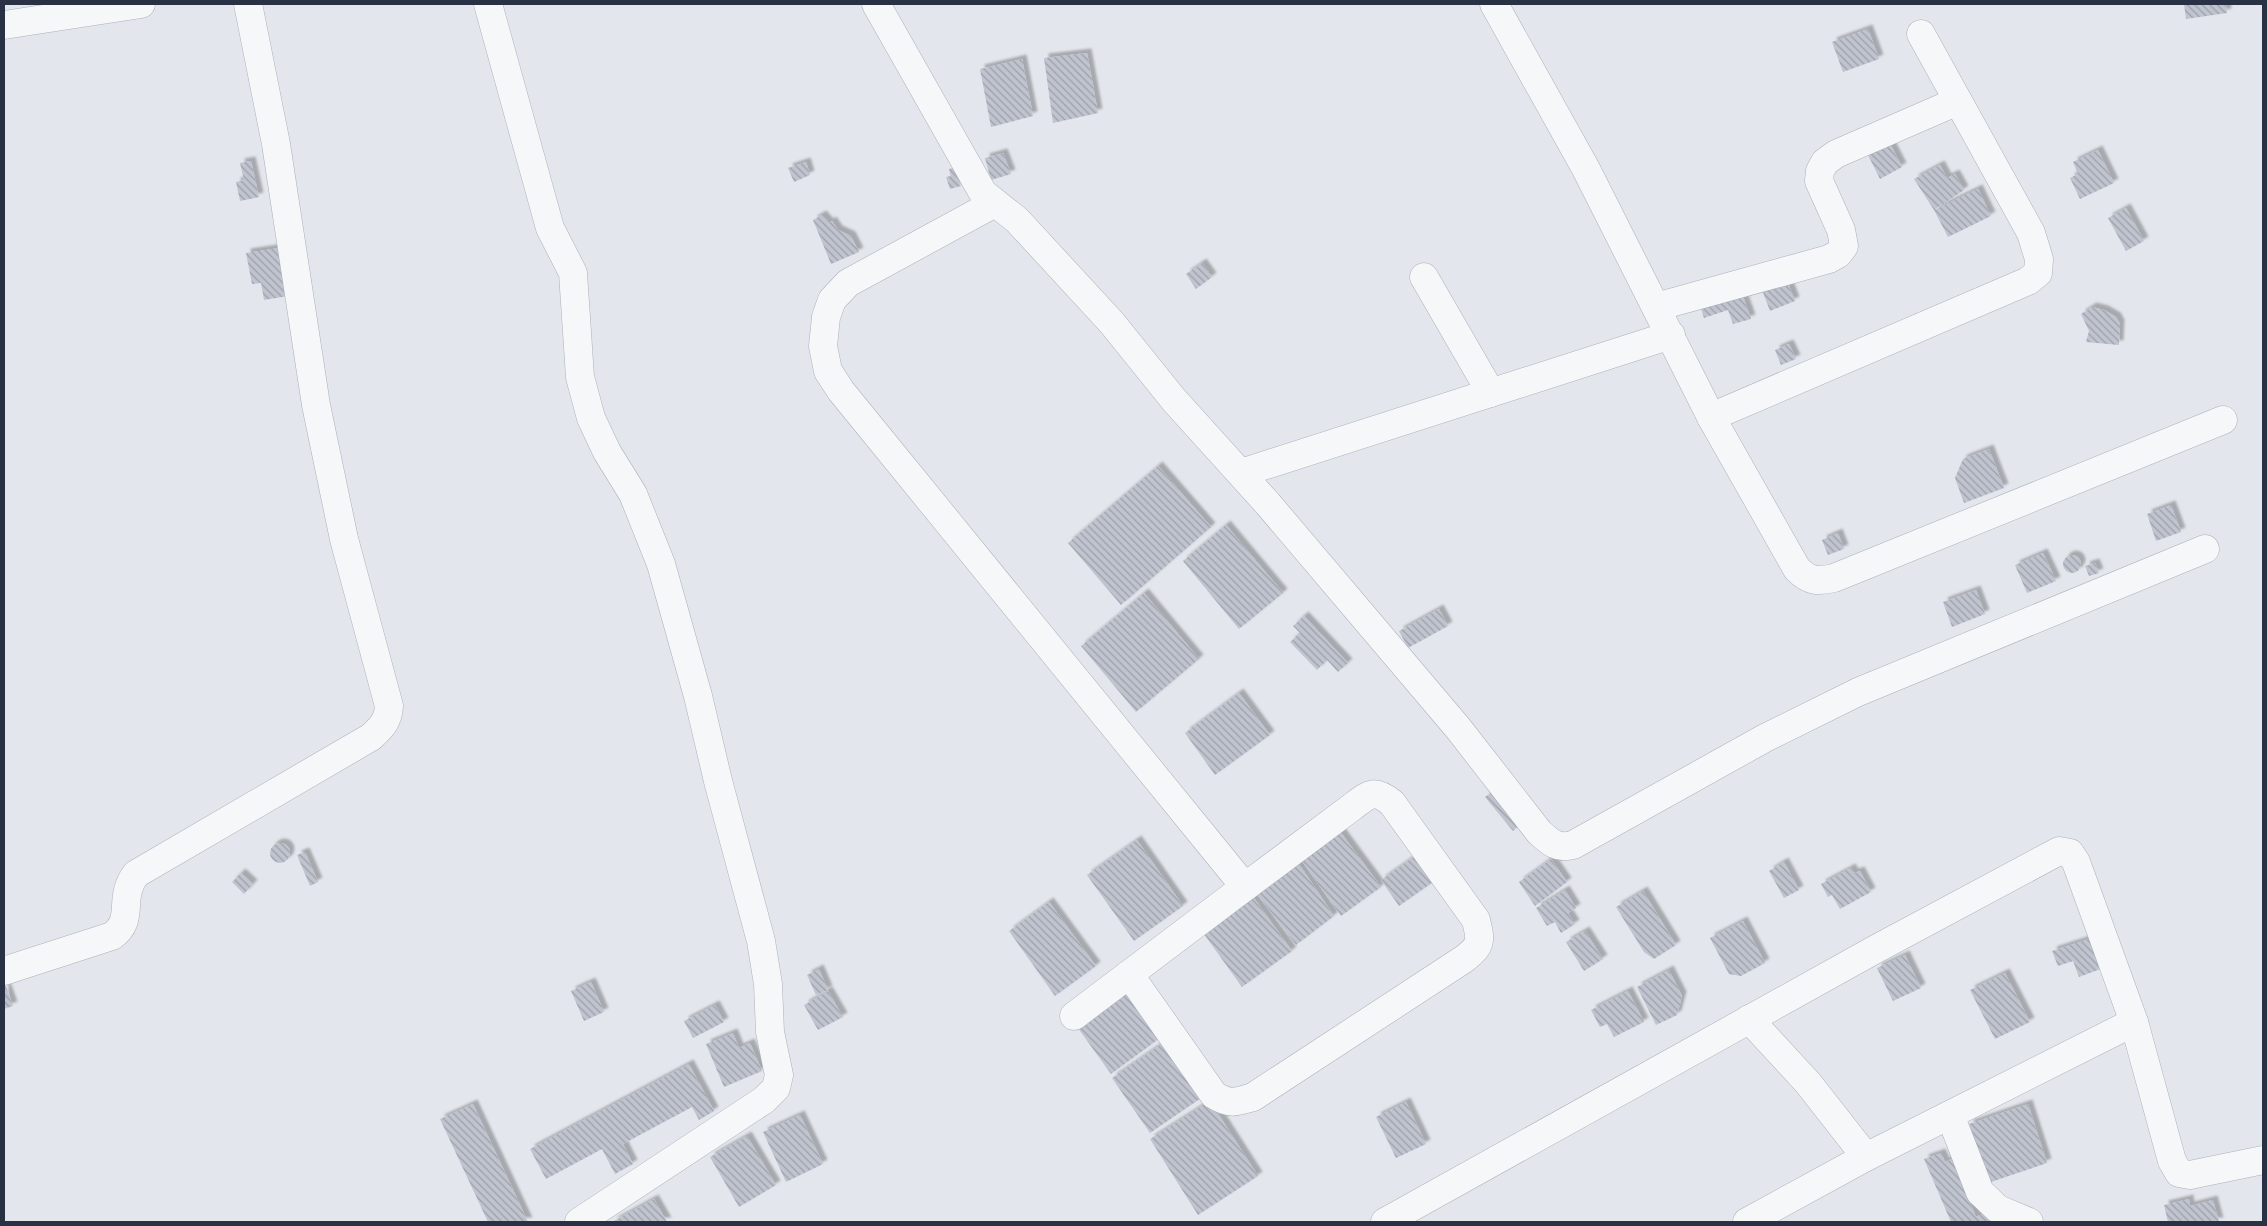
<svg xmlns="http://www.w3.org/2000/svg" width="2267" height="1226" font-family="'Golos Text',sans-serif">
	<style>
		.building { fill: url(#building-back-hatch); filter: url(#shadow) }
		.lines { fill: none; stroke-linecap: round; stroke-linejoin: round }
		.minor-casing { stroke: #abb0ba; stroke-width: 29 }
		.minor { stroke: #f6f7f9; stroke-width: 28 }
	</style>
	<defs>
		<pattern id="building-back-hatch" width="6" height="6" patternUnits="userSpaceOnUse" patternTransform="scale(1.25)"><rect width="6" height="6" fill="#c0c4cf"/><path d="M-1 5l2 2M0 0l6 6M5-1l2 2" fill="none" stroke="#9ca0aa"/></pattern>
		<filter id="shadow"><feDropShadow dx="4.5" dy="-4.5" stdDeviation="1" flood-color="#0004"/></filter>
	</defs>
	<rect width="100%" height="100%" fill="#e3e6ec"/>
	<g class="building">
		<polygon points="2184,4 2226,4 2227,13 2186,19"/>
		<polygon points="1868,29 1879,59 1843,72 1832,42"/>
		<polygon points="1087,53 1098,113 1053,123 1044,58"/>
		<polygon points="1022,59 1033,116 991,127 980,69"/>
		<polygon points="1886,136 1902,167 1880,179 1864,147"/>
		<polygon points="2098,150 2114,183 2080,199 2070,178 2078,174 2073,162"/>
		<polygon points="1003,153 1011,174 991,180 985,158"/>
		<polygon points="251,161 259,197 240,201 236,182 244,180 240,163"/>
		<polygon points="806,162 810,175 794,182 788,168"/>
		<polygon points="1940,165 1947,178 1955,174 1964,190 1934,210 1978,189 1991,216 1948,237 1934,210 1914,179"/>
		<polygon points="953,168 961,186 950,189 946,177 951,176 949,169"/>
		<polygon points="2126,208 2144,241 2126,251 2108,218"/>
		<polygon points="822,215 829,223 832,221 838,230 851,236 859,252 831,264 813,220"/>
		<polygon points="280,248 288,296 264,300 261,283 252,284 246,253"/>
		<polygon points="1202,263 1212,277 1196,289 1186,274"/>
		<polygon points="1784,273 1795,301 1770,311 1759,282"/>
		<polygon points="1740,288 1751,319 1733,324 1728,310 1704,318 1699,302"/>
		<polygon points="2092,307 2104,310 2116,317 2120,324 2119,345 2086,342 2089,331 2081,314"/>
		<polygon points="1789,344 1796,359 1781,365 1775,350"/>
		<polygon points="1989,449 2004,488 1964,503 1955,478 1963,459"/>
		<polygon points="1158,466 1211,527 1121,605 1068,543"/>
		<polygon points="2171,505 2181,532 2156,541 2147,514"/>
		<polygon points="1226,525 1283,593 1239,629 1183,561"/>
		<polygon points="1838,533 1844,549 1828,555 1822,540"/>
		<polygon points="2043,553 2056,581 2027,593 2015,565"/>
		<circle cx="2072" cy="564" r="9"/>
		<polygon points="2095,563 2099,573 2089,576 2085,566"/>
		<polygon points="1976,590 1985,614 1952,627 1943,602"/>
		<polygon points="1144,593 1199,659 1136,712 1081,646"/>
		<polygon points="1439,609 1448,626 1408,648 1399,631"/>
		<polygon points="1304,616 1348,663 1338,672 1327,660 1317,670 1290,642 1300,633 1293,626"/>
		<polygon points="1239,693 1270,735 1215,775 1185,733"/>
		<polygon points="1499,787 1525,821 1513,831 1485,797"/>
		<polygon points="1336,826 1381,887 1341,916 1297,854"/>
		<polygon points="1137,840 1183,906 1134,941 1087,875"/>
		<circle cx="280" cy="853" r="10"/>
		<polygon points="305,852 318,882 310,886 297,855"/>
		<polygon points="1418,854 1436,880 1399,906 1381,880"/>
		<polygon points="1295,858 1334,916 1296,945 1253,889"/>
		<polygon points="1551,859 1567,882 1535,906 1519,882"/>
		<polygon points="1784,862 1799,890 1784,898 1769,871"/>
		<polygon points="1851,868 1854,873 1860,871 1871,892 1840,909 1832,895 1828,897 1821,884"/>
		<polygon points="241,873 253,884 244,894 232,882"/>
		<polygon points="1565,890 1576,908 1568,913 1575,924 1561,933 1555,922 1547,926 1536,908"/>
		<polygon points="1643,891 1676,945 1654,959 1644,952 1616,907"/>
		<polygon points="1251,894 1292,951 1242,987 1201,930"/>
		<polygon points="1049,902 1096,966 1055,996 1009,931"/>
		<polygon points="1743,921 1765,963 1741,976 1729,974 1710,938"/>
		<polygon points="1585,931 1603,959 1584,971 1566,942"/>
		<polygon points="2095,937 2106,967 2079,977 2073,961 2058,966 2052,951"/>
		<polygon points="1905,955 1921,988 1893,1001 1877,968"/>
		<polygon points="819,969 828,990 816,995 807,975"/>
		<polygon points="1669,970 1682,996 1677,1015 1656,1025 1637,987"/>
		<polygon points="2005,973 2030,1022 1995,1039 1970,990"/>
		<polygon points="4,981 13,1006 4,1009"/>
		<polygon points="591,982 604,1012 584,1021 571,991"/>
		<polygon points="1128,985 1164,1035 1111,1074 1075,1024"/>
		<polygon points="828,991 843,1017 818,1030 804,1005"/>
		<polygon points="1628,991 1644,1022 1614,1037 1607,1024 1600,1027 1591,1010"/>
		<polygon points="715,1005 724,1022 693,1038 684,1021"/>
		<polygon points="733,1033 739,1048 750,1043 762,1071 724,1087 706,1044"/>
		<polygon points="1166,1041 1204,1096 1150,1133 1112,1078"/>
		<polygon points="689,1064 714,1111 699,1120 692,1107 623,1144 633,1164 615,1174 602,1149 546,1179 530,1149"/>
		<polygon points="1210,1101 1258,1176 1198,1215 1150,1139"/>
		<polygon points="1406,1102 1426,1144 1396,1158 1376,1117"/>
		<polygon points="473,1104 528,1222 488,1222 440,1119"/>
		<polygon points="2028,1104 2047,1163 1988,1183 1969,1124"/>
		<polygon points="800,1115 823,1164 786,1182 763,1132"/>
		<polygon points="747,1136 776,1185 739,1207 710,1157"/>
		<polygon points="1941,1153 1945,1162 1952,1159 1976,1217 1988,1212 1993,1222 1951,1222 1924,1159"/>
		<polygon points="654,1199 667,1222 612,1222"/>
		<polygon points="2189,1199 2190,1206 2213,1200 2219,1222 2168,1222 2164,1205"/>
	</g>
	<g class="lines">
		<g class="minor-casing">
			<g id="minor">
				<polyline points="488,4 550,228 573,273 580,377 591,418 607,452 633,494 661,564 698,696 718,781 761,941 768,984 770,1032 779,1075 776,1088 764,1100 579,1222"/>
				<path d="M876,4L983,193L1017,220L1112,323L1174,400L1268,504L1458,728L1539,832C1551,843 1557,849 1573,845L1765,738L1858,692L2205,549"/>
				<path d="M1494,4L1586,169L1711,417L1797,569C1809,581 1817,582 1834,578L2223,420"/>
				<polyline points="4,25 141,4"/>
				<polyline points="995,203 848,283 832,300 826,317 823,346 828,371 841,391 1245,887"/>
				<polyline points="1424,277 1491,393"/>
				<polyline points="1656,307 1829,259 1838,254 1844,246 1841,230 1819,181 1820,171 1825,162 1836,154 1958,101"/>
				<polyline points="1711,417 2028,281 2038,273 2039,259 2031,233 1921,34"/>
				<polyline points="1241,473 1671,335"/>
				<path d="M4,971L112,936C136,919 117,899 136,874L371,737C382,727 388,721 389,706L344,539L316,405L276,144L248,4"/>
				<path d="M1074,1016C1166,946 1259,876 1352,807C1369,794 1374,788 1392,803L1476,920C1481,941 1482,945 1464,959L1253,1097C1236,1102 1230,1105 1214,1095L1129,974"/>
				<polyline points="1749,1019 1808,1083 1866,1157"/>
				<polyline points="1950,1115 1980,1192 1998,1209 2029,1222"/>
				<polyline points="1385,1222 1876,949 2059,851 2070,853 2076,862 2134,1022 2172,1161 2179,1173 2190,1175 2263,1160"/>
				<polyline points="1747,1222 1866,1157 2134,1022"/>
			</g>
		</g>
		<use href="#minor" class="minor"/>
	</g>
	<rect width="2267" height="1226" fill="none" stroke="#293145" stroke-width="10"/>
</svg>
